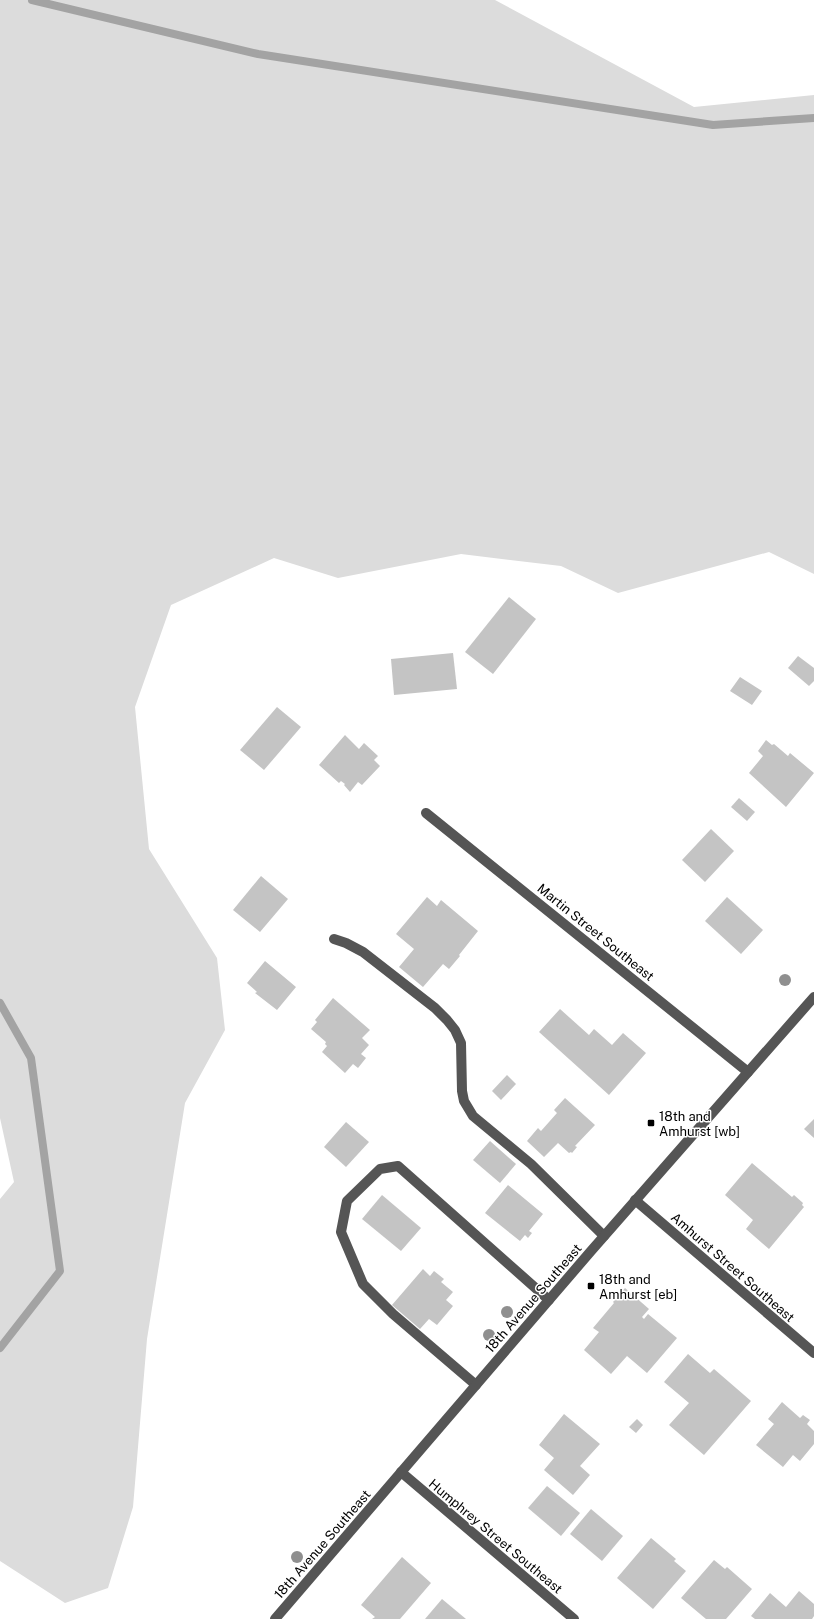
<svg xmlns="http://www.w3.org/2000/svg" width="814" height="1619" font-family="'Public Sans',sans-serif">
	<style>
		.green { fill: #dcdcdc }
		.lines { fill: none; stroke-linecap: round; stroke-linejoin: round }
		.stream { stroke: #a3a3a3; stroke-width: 8 }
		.building { fill: #c4c4c4 }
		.minor { stroke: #555; stroke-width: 10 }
		.tree { fill: #8f8f8f }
		.poi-dot { fill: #000; stroke: #fff; stroke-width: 1.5 }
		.labels { text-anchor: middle; stroke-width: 3; stroke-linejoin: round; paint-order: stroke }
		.street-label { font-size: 13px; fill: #000; stroke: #fff }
		.poi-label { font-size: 13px; fill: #000; stroke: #fff; text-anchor: start }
	</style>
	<rect width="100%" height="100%" fill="#fff"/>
	<polygon class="green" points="0,0 495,0 694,107 814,95 814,574 769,552 618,593 561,566 461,554 338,578 274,558 171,605 135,707 149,849 217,958 225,1030 185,1103 147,1339 133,1507 108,1588 65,1603 0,1561 0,1199 14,1182 0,1118"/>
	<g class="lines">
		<g class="stream">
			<polyline points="32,0 258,54 713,125 814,118"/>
			<polyline points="0,1003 31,1058 60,1271 0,1348"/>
		</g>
	</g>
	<g class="building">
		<polygon points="509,597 536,619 493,674 465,652"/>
		<polygon points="453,653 457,689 394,695 391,659"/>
		<polygon points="798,656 814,668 814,681 809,686 788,668"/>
		<polygon points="740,677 762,691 752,705 730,691"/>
		<polygon points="277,707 301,727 264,770 240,750"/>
		<polygon points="345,735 359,749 364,743 378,756 374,760 380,766 362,785 358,782 350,792 344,785 345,784 341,781 339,783 319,765"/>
		<polygon points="766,740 772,745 774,744 788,756 790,753 814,773 786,807 749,773 763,756 758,751"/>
		<polygon points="739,798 755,812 747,821 731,807"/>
		<polygon points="711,829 734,851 705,882 682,860"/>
		<polygon points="261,876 288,899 260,932 233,910"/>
		<polygon points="427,897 437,906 441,900 478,931 459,955 460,956 449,969 443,964 423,987 399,967 414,949 396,934"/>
		<polygon points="727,897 763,930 741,954 705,921"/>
		<polygon points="265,961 296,987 277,1010 255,993 257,992 247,983"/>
		<polygon points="333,998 370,1030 362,1038 369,1045 361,1054 366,1058 358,1068 353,1064 345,1073 322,1052 327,1046 325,1044 326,1042 311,1029 317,1022 315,1020"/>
		<polygon points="560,1009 589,1035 594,1029 612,1045 623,1033 646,1053 609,1095 539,1032"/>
		<polygon points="507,1075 516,1084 501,1100 492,1091"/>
		<polygon points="565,1098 595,1125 575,1146 577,1147 572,1153 571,1152 569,1153 558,1143 544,1157 527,1141 538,1128 541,1131 557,1113 554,1110"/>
		<polygon points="814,1119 814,1138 804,1129"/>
		<polygon points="346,1122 369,1142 346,1167 324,1147"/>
		<polygon points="490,1141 516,1164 500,1183 473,1160"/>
		<polygon points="752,1163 792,1197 794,1195 803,1203 802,1205 804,1207 769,1249 746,1229 753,1220 725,1195"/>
		<polygon points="508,1185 543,1214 529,1231 532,1233 528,1238 525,1235 520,1241 485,1213"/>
		<polygon points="382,1195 421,1228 401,1251 362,1219"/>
		<polygon points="423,1269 430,1276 434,1271 444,1279 441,1282 453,1292 446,1300 453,1306 437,1325 429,1319 420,1329 392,1305"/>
		<polygon points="625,1288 649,1309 642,1317 644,1319 648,1314 677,1338 647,1373 627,1356 611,1374 584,1350 599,1332 593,1328 614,1303 613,1302"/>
		<polygon points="688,1354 710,1373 714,1369 751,1401 704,1455 669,1425 689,1403 664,1382"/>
		<polygon points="782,1402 800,1418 803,1415 810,1420 807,1424 814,1431 814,1444 800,1461 793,1455 783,1467 756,1445 774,1424 768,1419"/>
		<polygon points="564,1414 600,1444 580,1466 590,1475 573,1495 544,1470 554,1458 539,1445"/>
		<polygon points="637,1419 643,1425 636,1433 629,1427"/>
		<polygon points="547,1486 580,1513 561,1536 528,1508"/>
		<polygon points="591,1509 623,1536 602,1561 570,1534"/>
		<polygon points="651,1538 676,1559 674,1561 686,1571 653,1609 617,1578"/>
		<polygon points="402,1557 431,1583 400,1619 372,1619 375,1617 361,1605"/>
		<polygon points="714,1560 725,1569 727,1567 752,1589 726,1619 706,1619 681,1598"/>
		<polygon points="799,1591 814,1604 814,1616 812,1619 755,1619 751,1616 770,1593 786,1607"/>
		<polygon points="442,1599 466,1619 425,1619"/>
	</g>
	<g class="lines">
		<g class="minor">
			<polyline points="426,813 748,1072"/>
			<polyline points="334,939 346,943 363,952 435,1008 447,1020 455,1030 461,1043 462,1091 464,1101 473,1116 531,1164 604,1236"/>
			<polyline points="635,1200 814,1353"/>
			<polyline points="476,1385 393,1314 363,1284 341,1232 347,1201 380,1169 398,1166 549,1300"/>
			<polyline points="401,1472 574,1619"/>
			<polyline points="275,1619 591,1251 814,997"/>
		</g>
	</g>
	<g class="tree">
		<circle cx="785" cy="980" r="6"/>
		<circle cx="507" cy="1312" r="6"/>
		<circle cx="489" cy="1335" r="6"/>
		<circle cx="297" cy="1557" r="6"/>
	</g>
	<g class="poi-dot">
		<rect x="647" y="1119" width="8" height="8" rx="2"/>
		<rect x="587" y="1282" width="8" height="8" rx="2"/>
	</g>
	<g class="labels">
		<g class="street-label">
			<text transform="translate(596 932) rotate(39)" y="5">Martin Street Southeast</text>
			<text transform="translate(733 1267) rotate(41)" y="5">Amhurst Street Southeast</text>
			<text transform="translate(533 1298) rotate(-49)" y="5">18th Avenue Southeast</text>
			<text transform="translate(496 1536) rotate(40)" y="5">Humphrey Street Southeast</text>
			<text transform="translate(322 1544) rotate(-49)" y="5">18th Avenue Southeast</text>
		</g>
		<g class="poi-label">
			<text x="659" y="1121">18th and<tspan x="659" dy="15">Amhurst [wb]</tspan></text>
			<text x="599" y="1284">18th and<tspan x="599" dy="15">Amhurst [eb]</tspan></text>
		</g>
	</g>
</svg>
